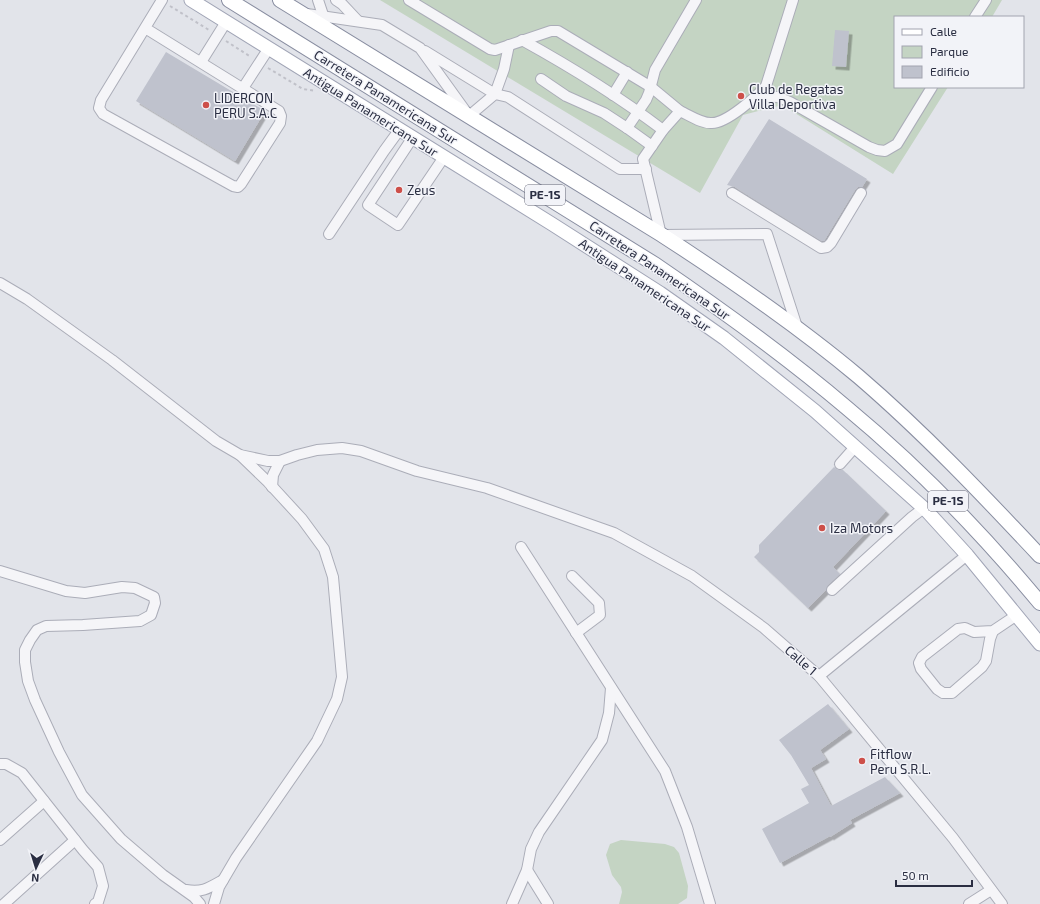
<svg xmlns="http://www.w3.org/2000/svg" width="1040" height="904" font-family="'Exo 2',sans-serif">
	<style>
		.green { fill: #c4d4c3 }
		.building { fill: #bfc2cd; filter: url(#shadow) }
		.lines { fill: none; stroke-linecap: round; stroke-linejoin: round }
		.minor-casing { stroke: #abadb8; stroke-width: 12 }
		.major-casing { stroke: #a1a5b6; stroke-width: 15 }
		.highway-casing { stroke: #898ea1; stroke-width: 16 }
		.path { stroke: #c0c1c9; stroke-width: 2; stroke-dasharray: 3 3; stroke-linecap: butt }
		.minor { stroke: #f5f5f8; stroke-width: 10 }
		.major { stroke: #fff; stroke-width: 13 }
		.highway { stroke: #fff; stroke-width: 14 }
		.poi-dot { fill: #cd4f49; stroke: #f2f3f8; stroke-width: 1.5 }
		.labels { text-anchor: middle; stroke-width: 3; stroke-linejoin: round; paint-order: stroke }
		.shield { fill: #f2f3f8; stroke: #666979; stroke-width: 1 }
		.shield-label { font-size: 12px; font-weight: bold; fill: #2a2e42 }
		.poi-label { font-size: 13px; fill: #2a2e42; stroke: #f2f3f8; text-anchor: start }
		.street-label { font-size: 13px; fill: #2a2e42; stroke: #f2f3f8 }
	</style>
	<defs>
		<filter id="shadow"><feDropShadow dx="3.5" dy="3.5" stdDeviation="0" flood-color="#0004"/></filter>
	</defs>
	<rect width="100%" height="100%" fill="#e2e4ea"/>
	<g class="green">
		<polygon points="380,0 1002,0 992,17 895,17 895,87 948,87 893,174 782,105 743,115 700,193"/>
		<polygon points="621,840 665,844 674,847 679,853 688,886 687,898 678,904 619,904 622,892 621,887 612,875 606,855 610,844"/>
	</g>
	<g class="building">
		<polygon points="835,30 849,31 846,67 832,66"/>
		<polygon points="166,52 265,111 235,161 136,101"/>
		<polygon points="769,119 867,179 862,187 858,187 855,190 824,241 822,241 735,187 727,185"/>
		<polygon points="834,467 838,470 843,470 886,511 833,567 840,574 828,585 826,590 808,608 754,557 759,552 759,545"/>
		<polygon points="828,704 849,729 820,750 826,759 811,768 831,806 885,777 900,793 850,820 852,823 830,837 830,836 780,863 762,829 809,803 801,789 809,785 791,755 779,740"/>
	</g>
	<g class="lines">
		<g class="minor-casing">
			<g id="minor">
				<polyline points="318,0 325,21"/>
				<polyline points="336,0 342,4 358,21"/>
				<polyline points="409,0 490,49 495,50 551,31 558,31 651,87 680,111"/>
				<polyline points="307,14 382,25 420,48 469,116 495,94 508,97 620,169 646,169"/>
				<polyline points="975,17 986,0"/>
				<polyline points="145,28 279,111 281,116 280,123 241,184 238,187 233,186 103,114 99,108 101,100 162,0"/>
				<path d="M522,40C571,67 618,96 663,130"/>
				<polyline points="425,51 495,94 504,69 509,45"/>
				<polyline points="201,62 226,22"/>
				<polyline points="541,79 566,96 604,113 627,128 652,146"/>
				<polyline points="243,88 269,48"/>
				<polyline points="613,95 627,72"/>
				<polyline points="758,96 778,97 790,102 869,147 877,150 885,151 897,144 932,87"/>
				<polyline points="627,128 646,100 649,93 655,70 696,0"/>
				<polyline points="413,137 368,205 398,225 444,157"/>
				<polyline points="732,193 821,248 827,247 831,243 861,193"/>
				<polyline points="329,234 384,151 400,129"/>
				<path d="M661,235L643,159L663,130L680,111C689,115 702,124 712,123C727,123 756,97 766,86L793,0"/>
				<polyline points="662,235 767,234 798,330"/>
				<polyline points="0,283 27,299 112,360 216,441 240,455 268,461 280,461 297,455 317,450 342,448 361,451 417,471 487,488 614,533 692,576 764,628 819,676 953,838 1002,904"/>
				<polyline points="840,464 855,447"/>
				<polyline points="272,487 273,475 280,461"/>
				<polyline points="521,547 665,771 687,827 710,904"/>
				<polyline points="0,571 66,591 85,593 122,587 135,588 154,597 155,603 151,615 140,621 83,625 46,626 37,630 30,640 25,650 25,662 28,681 35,700 59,752 82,795 121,839 163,875 194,897 200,904"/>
				<polyline points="572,576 599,603 600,615 576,633"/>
				<polyline points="832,590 912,517 924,508"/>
				<polyline points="993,631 990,639 986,661 982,667 952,693 943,693 937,689 921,669 919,663 922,657 958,629 965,628 974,632 993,631 1017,615"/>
				<polyline points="819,676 967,555"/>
				<polyline points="0,764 6,764 22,773 83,850 98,867 103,886 98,902 95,904"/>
				<polyline points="0,840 44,801"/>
				<polyline points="527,870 548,904"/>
				<path d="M186,890C202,893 209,888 223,880"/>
				<polyline points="4,904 75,840"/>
				<polyline points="214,904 219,887 236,858 317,741 337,699 342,677 333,577 324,549 302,519 268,482 240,455"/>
				<polyline points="512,904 527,870 531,849 539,832 602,740 609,713 611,688"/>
				<polyline points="969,904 991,890"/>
			</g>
		</g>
		<g class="major-casing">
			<polyline id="major" points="191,0 552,224 660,293 724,338 815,411 926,510 967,555 1040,644"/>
		</g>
		<g class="highway-casing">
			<g id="highway">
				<path d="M229,0L656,265C722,310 786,356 847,408C917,466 982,533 1040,603"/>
				<path d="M280,0L662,235C730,279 797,325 859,377C923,432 982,494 1040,556"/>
			</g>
		</g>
		<g class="path">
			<polyline points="170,6 209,30"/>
			<polyline points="226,41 251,57"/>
			<polyline points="268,68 303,89 316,91"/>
		</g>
		<use href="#minor" class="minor"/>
		<use href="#major" class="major"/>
		<use href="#highway" class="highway"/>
	</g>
	<g class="poi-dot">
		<circle cx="741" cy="96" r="4"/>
		<circle cx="206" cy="105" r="4"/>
		<circle cx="399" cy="190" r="4"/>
		<circle cx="822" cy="528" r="4"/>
		<circle cx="862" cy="761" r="4"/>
	</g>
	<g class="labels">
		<g class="shield">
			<rect x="525" y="185" width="40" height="20" rx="3"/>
			<rect x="928" y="491" width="40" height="20" rx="3"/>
		</g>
		<g class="shield-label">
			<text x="545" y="199">PE-1S</text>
			<text x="948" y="505">PE-1S</text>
		</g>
		<g class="poi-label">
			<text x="749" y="94">Club de Regatas<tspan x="749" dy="15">Villa Deportiva</tspan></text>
			<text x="214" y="103">LIDERCON<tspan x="214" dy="15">PERU S.A.C</tspan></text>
			<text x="407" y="195">Zeus</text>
			<text x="830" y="533">Iza Motors</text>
			<text x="870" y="759">Fitflow<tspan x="870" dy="15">Peru S.R.L.</tspan></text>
		</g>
		<g class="street-label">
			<text transform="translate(386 97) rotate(32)" y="5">Carretera Panamericana Sur</text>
			<text transform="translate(371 112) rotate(32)" y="5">Antigua Panamericana Sur</text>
			<text transform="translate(660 270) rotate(34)" y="5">Carretera Panamericana Sur</text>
			<text transform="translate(645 285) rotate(34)" y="5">Antigua Panamericana Sur</text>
			<text transform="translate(801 660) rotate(41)" y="5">Calle 1</text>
		</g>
	</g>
	<rect x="894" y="16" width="130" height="72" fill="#f2f3f8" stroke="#a2a4af"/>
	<rect x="902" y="29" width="20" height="6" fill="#ffffff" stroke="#a2a4af"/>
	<text x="930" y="36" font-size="12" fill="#2a2e42">Calle</text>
	<rect x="902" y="46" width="20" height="12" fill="#c4d4c3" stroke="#a2a4af"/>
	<text x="930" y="56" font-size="12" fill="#2a2e42">Parque</text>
	<rect x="902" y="66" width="20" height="12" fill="#bfc2cd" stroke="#a2a4af"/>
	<text x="930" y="76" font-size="12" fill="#2a2e42">Edificio</text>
	<g transform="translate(36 868) rotate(184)" stroke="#f2f3f8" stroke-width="3" paint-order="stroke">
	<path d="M0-3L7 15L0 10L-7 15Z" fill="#2a2e42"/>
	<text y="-6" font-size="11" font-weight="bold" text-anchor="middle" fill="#2a2e42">N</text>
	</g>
	<path d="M896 880v6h76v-6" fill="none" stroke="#2a2e42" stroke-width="2"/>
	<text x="902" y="880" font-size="12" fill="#2a2e42" stroke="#f2f3f8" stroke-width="3" paint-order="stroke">50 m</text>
</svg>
